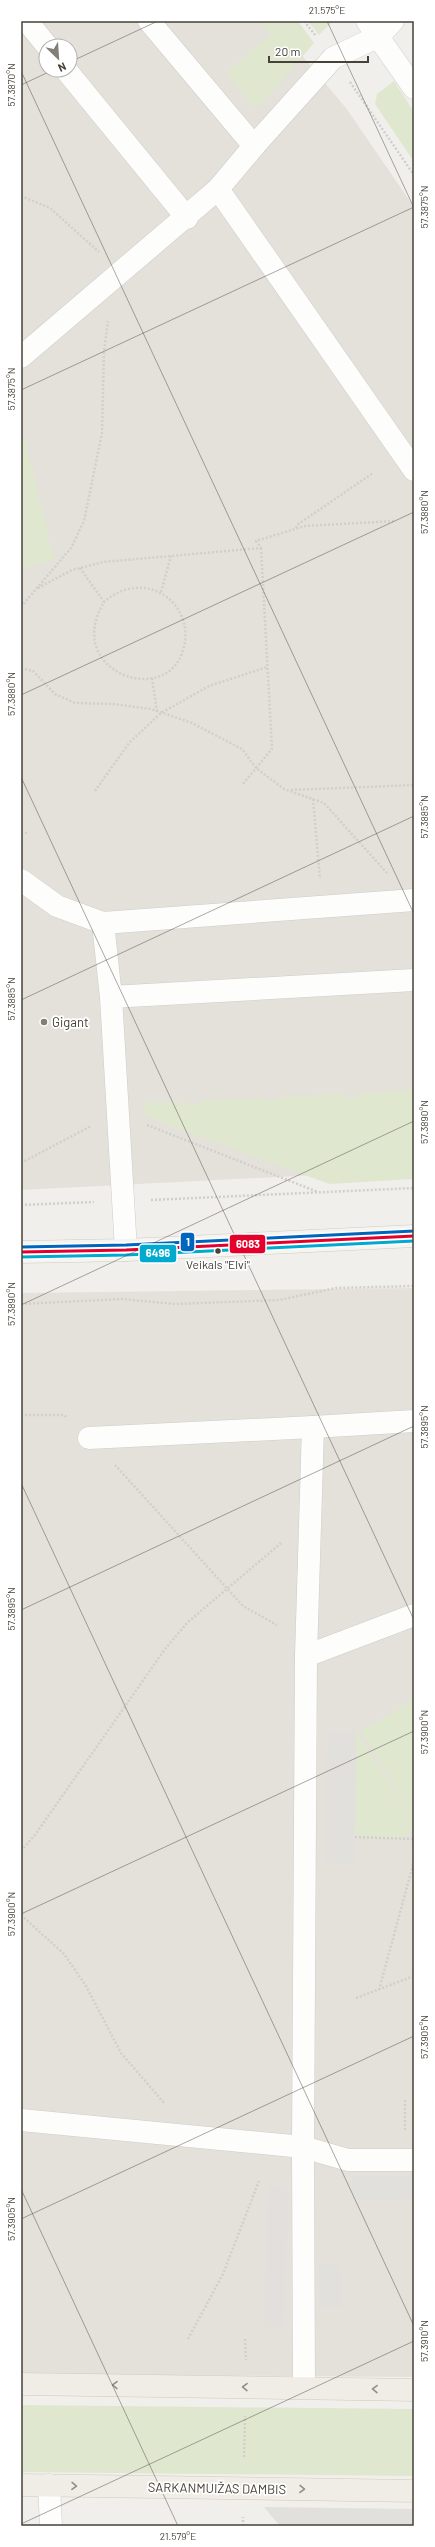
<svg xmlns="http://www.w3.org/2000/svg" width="435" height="2547" font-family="Barlow,sans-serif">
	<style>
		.residential { fill: #e4e1db; fill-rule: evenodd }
		.green { fill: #dfe8cf }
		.parking { fill: #e2e0dd }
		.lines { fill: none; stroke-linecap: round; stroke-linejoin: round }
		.minor-casing { stroke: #cfcdca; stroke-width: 23 }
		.tertiary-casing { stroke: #cfcdca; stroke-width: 23 }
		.secondary-casing { stroke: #cfccc4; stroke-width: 23 }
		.primary-casing { stroke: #d1cabc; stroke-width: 23 }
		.path { stroke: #d1cfcc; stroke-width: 2.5; stroke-dasharray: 2 2; stroke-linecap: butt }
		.minor { stroke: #fdfdfc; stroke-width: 22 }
		.tertiary { stroke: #fdfdfc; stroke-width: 22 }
		.secondary { stroke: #f6f4f0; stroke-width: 22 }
		.primary { stroke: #f0ece6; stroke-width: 22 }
		.bus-1-casing { stroke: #fff; stroke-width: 6 }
		.bus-2-casing { stroke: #fff; stroke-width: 6 }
		.bus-3-casing { stroke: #fff; stroke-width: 6 }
		.bus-1 { stroke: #e4002b; stroke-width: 3 }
		.bus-2 { stroke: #00a9ce; stroke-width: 3 }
		.bus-3 { stroke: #0065bd; stroke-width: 3 }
		.oneway { stroke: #928e87 }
		.ticks { fill: none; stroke: #464139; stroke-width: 1; stroke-opacity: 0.45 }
		.poi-dot { fill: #827e78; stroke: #fff; stroke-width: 1.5 }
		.bus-dot { fill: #464139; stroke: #fff; stroke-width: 1.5 }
		.labels { text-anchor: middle; stroke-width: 3.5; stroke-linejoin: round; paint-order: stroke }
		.bus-label { font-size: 12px; fill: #464139; stroke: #fff }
		.poi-label { font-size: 13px; fill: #464139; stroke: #fff; text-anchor: start }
		.street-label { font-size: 13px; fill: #464139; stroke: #fff }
		.line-badge { stroke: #fff; stroke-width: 1.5 }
		.badge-label { font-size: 11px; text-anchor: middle; font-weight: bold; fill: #fff }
		.neatline { fill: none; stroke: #464139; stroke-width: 1.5 }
		.ticks-label { font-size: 10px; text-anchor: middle; fill: #464139 }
	</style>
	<rect width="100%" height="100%" fill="#f1efec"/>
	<g class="residential">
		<path d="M21,21H273L346,108L414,207V1170L21,1190ZM46,46H70V70H46Z"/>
		<polygon points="414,1288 414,2377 21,2374 21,1293"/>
	</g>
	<g class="green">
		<polygon points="261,21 298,21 314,43 263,102 252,106 228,74 230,69 272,34"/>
		<polygon points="308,21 333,21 319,35"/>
		<polygon points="394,81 414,112 414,162 375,104 377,94"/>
		<polygon points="25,439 54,560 21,568 21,440"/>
		<polygon points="414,1090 414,1179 329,1184 145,1116 144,1103 182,1102 183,1105 200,1104 200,1101 262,1098 262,1101 280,1100 280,1097 341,1094 341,1097 359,1097 359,1094"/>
		<polygon points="414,1699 414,1817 361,1732"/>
		<polygon points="356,1732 412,1816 412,1829 402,1839 355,1837"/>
		<polygon points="21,2405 414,2409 414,2476 21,2472"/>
	</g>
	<g class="parking">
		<polygon points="327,1732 356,1732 355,1863 325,1863"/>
		<polygon points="352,2175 414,2176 414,2200 352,2199"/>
		<polygon points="267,2186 287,2186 285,2327 265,2327"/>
		<polygon points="319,2264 342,2265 342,2308 319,2307"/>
		<polygon points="264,2507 414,2509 414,2526 280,2526"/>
	</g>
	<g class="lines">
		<g class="minor-casing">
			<g id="minor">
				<polyline points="27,21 47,46"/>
				<polyline points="149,21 254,146"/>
				<polyline points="66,70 187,218"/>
				<polyline points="218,189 414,470"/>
				<polyline points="21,357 218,189 254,146 333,58 379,36 393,21"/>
				<polyline points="21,880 57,906 103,923 414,900"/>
				<polyline points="103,923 111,997 126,1250"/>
				<polyline points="111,997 414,980"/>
				<polyline points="89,1438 313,1427"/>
				<polyline points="306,1656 414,1615"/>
				<polyline points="21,2120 303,2147 348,2160 414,2160"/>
				<polyline points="304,2387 303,2147 306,1656 313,1427 414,1421"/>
				<polyline points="49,2485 51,2526"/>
			</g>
		</g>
		<g class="tertiary-casing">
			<polyline id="tertiary" points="367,21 414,88"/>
		</g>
		<g class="secondary-casing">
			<polyline id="secondary" points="21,1252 126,1250 414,1236"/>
		</g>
		<g class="primary-casing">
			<g id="primary">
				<polyline points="21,2384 414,2390"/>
				<polyline points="21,2485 414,2491"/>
			</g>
		</g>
		<g class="path">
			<polyline points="304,21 316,36"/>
			<polyline points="350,82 414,175"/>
			<polyline points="21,196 50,208 99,252"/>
			<polyline points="296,528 297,525 373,473"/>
			<polyline points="261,548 272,749 256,768 284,789 324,803 387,873"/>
			<path d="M80,568L104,602C62,672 167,708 183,650C187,638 186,628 182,617C168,584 129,579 104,602"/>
			<polyline points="38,588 72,570 103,562 261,548 256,541 305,526 395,521"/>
			<polyline points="161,592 171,556"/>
			<polyline points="21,607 71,548 84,521 102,433 104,351 108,321"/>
			<polyline points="21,668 33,671 55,694 75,703 114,704 151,709 192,723 242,749 256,768 243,784"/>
			<polyline points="152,678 157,712"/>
			<polyline points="291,790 414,785"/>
			<polyline points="95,791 129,743 161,713 209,686 267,667"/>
			<polyline points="313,799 320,879"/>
			<polyline points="21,833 28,833"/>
			<polyline points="147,1125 318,1192"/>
			<polyline points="21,1163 91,1126"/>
			<polyline points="151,1200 414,1188"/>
			<polyline points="21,1205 94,1202"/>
			<polyline points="21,1304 122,1299 175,1304 279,1300 336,1288 414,1286"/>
			<polyline points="21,1415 64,1415 68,1418"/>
			<polyline points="115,1465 243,1606 277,1625"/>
			<polyline points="355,1837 414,1839"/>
			<polyline points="21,1851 35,1835 165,1649 188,1622 281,1543"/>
			<polyline points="21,1915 64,1954 86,1986 121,2053 165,2104"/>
			<polyline points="379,1990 414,1861"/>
			<polyline points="356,1998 414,1976"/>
			<polyline points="405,2100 405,2132"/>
			<polyline points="188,2339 223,2274 259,2181"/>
			<polyline points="245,2339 246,2360"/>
			<polyline points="244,2457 245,2416"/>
			<polyline points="243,2526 243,2517"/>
		</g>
		<use href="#minor" class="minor"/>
		<use href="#tertiary" class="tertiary"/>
		<use href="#secondary" class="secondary"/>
		<use href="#primary" class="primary"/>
		<g class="bus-1-casing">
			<polyline id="bus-1" points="21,1252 126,1250 414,1236"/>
		</g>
		<g class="bus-2-casing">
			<polyline id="bus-2" points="21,1257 126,1255 414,1241"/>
		</g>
		<g class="bus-3-casing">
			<polyline id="bus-3" points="21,1247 126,1245 414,1231"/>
		</g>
		<use href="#bus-1" class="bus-1"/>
		<use href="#bus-2" class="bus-2"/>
		<use href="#bus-3" class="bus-3"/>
	</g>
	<defs><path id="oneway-chevron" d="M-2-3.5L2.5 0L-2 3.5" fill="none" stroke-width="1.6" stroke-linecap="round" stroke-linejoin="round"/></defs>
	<g class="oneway">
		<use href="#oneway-chevron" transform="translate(115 2385) rotate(-179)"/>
		<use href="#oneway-chevron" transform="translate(245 2387) rotate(-179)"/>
		<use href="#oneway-chevron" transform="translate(375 2389) rotate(-179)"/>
		<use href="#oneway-chevron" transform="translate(74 2486) rotate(1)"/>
		<use href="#oneway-chevron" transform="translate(302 2489) rotate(1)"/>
	</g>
	<path class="ticks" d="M327,21L414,208M70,62L158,21M21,71L414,914M21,85L53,70M21,390L414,207M21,695L414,512M21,777L414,1620M21,1000L414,816M21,1305L414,1121M21,1483L414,2326M21,1610L414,1426M21,1914L414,1731M21,2189L178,2526M21,2219L414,2036M21,2524L414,2341"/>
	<circle class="poi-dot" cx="44" cy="1022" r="4"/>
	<circle class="bus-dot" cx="218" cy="1251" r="3.5"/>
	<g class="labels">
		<g class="bus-label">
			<text x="218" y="1269">Veikals "Elvi"</text>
		</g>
		<g class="poi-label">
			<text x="52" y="1027">Gigant</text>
		</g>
		<g class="street-label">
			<text transform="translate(217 2488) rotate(1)" y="5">SARKANMUIŽAS DAMBIS</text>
		</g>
	</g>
	<g class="line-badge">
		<rect x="180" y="1232" width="15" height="20" rx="4" fill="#0065bd"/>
		<rect x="229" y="1234" width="37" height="20" rx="4" fill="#e4002b"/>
		<rect x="139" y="1244" width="38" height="19" rx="4" fill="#00a9ce"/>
	</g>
	<g class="badge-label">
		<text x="188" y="1246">1</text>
		<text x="248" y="1248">6083</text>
		<text x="158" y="1257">6496</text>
	</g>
	<rect width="435" height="2547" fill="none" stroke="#ffffff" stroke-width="44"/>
	<g transform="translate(58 58) rotate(155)"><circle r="19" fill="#ffffff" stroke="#b5b3b0"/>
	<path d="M0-3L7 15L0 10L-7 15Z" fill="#827e78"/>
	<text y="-6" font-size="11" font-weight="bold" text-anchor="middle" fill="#464139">N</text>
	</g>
	<path d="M269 56v6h99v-6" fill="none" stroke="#464139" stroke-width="2"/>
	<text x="275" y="56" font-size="12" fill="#464139" stroke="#ffffff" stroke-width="3" paint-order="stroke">20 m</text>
	<rect x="22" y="22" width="391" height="2503" class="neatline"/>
	<g class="ticks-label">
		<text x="327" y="14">21.575°E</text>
		<text transform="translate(11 85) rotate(-90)" y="4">57.3870°N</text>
		<text transform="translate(424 207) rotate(-90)" y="4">57.3875°N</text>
		<text transform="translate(11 389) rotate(-90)" y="4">57.3875°N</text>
		<text transform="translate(424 512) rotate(-90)" y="4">57.3880°N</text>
		<text transform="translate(11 694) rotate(-90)" y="4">57.3880°N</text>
		<text transform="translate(424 817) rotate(-90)" y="4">57.3885°N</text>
		<text transform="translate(11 999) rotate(-90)" y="4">57.3885°N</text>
		<text transform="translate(424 1122) rotate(-90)" y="4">57.3890°N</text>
		<text transform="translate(11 1304) rotate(-90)" y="4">57.3890°N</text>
		<text transform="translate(424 1427) rotate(-90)" y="4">57.3895°N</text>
		<text transform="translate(11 1609) rotate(-90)" y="4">57.3895°N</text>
		<text transform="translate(424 1732) rotate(-90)" y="4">57.3900°N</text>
		<text transform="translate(11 1914) rotate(-90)" y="4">57.3900°N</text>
		<text transform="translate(424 2037) rotate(-90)" y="4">57.3905°N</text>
		<text transform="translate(11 2219) rotate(-90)" y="4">57.3905°N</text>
		<text transform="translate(424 2341) rotate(-90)" y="4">57.3910°N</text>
		<text x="178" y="2540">21.579°E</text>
	</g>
</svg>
